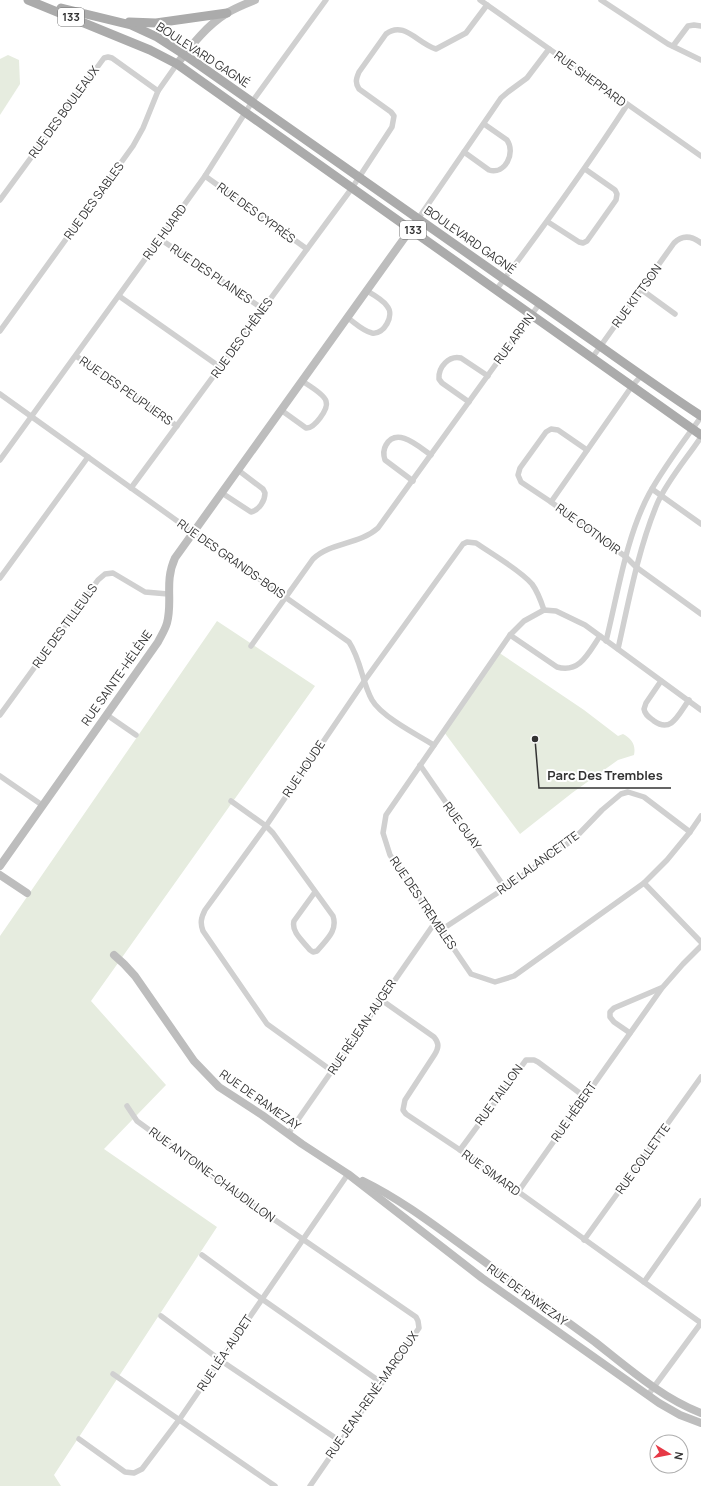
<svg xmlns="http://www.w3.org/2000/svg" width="701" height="1486" font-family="Manrope,sans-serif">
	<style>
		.green { fill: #e6ecdf }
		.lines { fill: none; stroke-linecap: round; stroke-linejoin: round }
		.street { stroke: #d0d0d0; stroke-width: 5.5 }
		.secondary { stroke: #bdbdbd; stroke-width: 8 }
		.primary { stroke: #ababab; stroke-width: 9 }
		.labels { text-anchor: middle; stroke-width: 4; stroke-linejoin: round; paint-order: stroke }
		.shield { fill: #fff; stroke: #707070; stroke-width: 1 }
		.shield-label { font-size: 11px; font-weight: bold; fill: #333 }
		.street-label { font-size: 12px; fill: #333; stroke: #fff }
		.leader { fill: none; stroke: #333; stroke-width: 1.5 }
		.callout-dot { fill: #333; stroke: #fff; stroke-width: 1.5 }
		.callout-label { font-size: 13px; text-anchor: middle; font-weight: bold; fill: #333; stroke: #fff; stroke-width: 4; stroke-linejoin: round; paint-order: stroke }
	</style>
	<rect width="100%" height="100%" fill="#fff"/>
	<g class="green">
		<polygon points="8,55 19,60 20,84 0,115 0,59"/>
		<polygon points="217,621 315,686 91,1001 166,1085 104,1149 217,1227 54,1475 61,1486 0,1486 0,936"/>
		<path d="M498,652L584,710L618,736L623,734C632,739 636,745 634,755L618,760L572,793L520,834L444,732Z"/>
	</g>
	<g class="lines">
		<g class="street">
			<polyline points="480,0 701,156"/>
			<polyline points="601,0 668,44 701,60"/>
			<polyline points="673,46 688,26 694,25 701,26"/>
			<path d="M464,152L489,170C505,175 516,153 507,140L484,124"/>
			<polyline points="205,176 307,249"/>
			<polyline points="0,200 104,58 108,57 112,58 158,91"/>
			<polyline points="418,219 501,98 508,92 527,78 549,49"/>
			<polyline points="548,222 579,242 583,243 587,241 616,200 617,194 615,190 585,169"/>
			<polyline points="160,239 263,309"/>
			<path d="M496,290C542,229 586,168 627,105"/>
			<polyline points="642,290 675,314"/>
			<polyline points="119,296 220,367"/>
			<path d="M348,318C355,323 363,331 372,333C384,335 395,315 387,306C383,300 374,295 367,291"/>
			<polyline points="0,331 133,146 143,128 158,91 177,64"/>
			<polyline points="76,356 177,426"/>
			<path d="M592,358L674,243C683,234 692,236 701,243"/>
			<polyline points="641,376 632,386 551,502 626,557 636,567 701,614"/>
			<path d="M0,394L194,533L349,642C361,660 362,682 372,700C381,716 417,735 434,745"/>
			<path d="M469,402L442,383L439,379C438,367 449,355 461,358L488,376"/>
			<path d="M281,410L306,428C314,429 329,409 326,401C324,394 308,385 302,381"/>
			<polyline points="0,460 205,176 252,102 326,0"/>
			<path d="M413,481L385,460C383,454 383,450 386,445C397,426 419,447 431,455"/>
			<path d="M131,488L352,188L392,127L394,116L391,112L359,89C355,83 356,79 359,72L386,34C404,20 418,44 436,49L466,33L487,5"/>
			<polyline points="652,489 701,524"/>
			<path d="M222,493L251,512C259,510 265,501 265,493L263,489L238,470"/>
			<polyline points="551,502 521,482 518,475 520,468 546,432 551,429 558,430 587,450"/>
			<polyline points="0,578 88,457"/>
			<path d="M510,635L557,667C580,674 589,652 600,636"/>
			<path d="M606,641C618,593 626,537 649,494C664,467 683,442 701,417"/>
			<path d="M251,646L313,559C331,542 359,545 378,528L540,303"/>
			<path d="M618,649C629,600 638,550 657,504C667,481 687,458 701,437"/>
			<path d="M661,681L646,703L644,709C645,715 649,717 654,721C672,734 679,713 689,700"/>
			<polyline points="701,710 585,625 556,611 544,610 524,621 510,635 386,815 383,833 390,855 471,974 495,982 514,976 644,883 667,860 690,832 701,816"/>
			<polyline points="0,715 98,580 105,574 113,573 145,592 168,594"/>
			<polyline points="107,715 136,735"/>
			<polyline points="420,765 505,888"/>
			<polyline points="0,776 42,805"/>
			<path d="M231,801L266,826L273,833L333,916C338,931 326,940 317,951L313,952L310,950C303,941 291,932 294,921L315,892"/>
			<polyline points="644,883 701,942"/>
			<polyline points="441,930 505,888 574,839 602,810 621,794 628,792 644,797 690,832"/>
			<path d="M380,999L434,1037C439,1043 439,1047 435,1054L405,1100L403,1110L406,1114L460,1150L701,1323"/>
			<polyline points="630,1033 614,1022 610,1017 610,1012 614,1008 661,988"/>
			<path d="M332,1071L267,1024L203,931C200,923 201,918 205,910L266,826L365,680L463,544L467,542L476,543C492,554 520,570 532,584C538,592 541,601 544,610"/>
			<polyline points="127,1106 137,1121 240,1196 416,1317 418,1321 419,1328 310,1486"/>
			<polyline points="288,1134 436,921"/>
			<polyline points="460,1150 526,1060 534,1060 538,1062 585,1097"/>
			<polyline points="518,1192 662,988 683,964 701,946"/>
			<polyline points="584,1240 701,1077"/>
			<polyline points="202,1255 262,1299 382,1383"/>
			<polyline points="644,1282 701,1201"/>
			<polyline points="161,1316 220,1360 340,1441"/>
			<polyline points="113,1374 275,1486"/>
			<polyline points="648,1395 701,1323"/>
			<polyline points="79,1439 125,1472 134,1473 142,1469 179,1420 348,1174"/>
		</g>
		<g class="secondary">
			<path d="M177,64C191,46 206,26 227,13C235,8 245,4 255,0"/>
			<path d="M0,866L158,642C161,636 165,630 167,623C173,601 164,582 175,558L418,219"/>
			<polyline points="0,875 27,893"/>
			<polyline points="114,955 124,964 135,976 194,1061 219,1087 262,1115 302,1144 348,1174 482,1278 659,1403 680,1415 701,1423"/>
			<path d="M363,1181C400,1199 434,1225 467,1249C510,1280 553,1311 595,1342C628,1368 662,1398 701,1413"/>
		</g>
		<g class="primary">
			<polyline points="28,0 150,50 177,64 701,435"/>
			<path d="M61,8L131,25L157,37L185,55L504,279C571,324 634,372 701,416"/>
			<polyline points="129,22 156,23 227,13"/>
		</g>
	</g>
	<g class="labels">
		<g class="shield">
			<rect x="58" y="8" width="26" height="18" rx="3"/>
			<rect x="400" y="221" width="26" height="18" rx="3"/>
		</g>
		<g class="shield-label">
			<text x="71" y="21">133</text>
			<text x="413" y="234">133</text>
		</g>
		<g class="street-label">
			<text transform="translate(203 55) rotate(33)" y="4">BOULEVARD GAGNÉ</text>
			<text transform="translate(590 79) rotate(36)" y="4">RUE SHEPPARD</text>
			<text transform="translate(64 112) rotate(-54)" y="4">RUE DES BOULEAUX</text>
			<text transform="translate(94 201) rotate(-54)" y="4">RUE DES SABLES</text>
			<text transform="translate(256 213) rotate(36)" y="4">RUE DES CYPRÈS</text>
			<text transform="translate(165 232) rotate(-54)" y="4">RUE HUARD</text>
			<text transform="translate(470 240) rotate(35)" y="4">BOULEVARD GAGNÉ</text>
			<text transform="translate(211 274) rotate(34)" y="4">RUE DES PLAINES</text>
			<text transform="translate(637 296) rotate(-54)" y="4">RUE KITTSON</text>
			<text transform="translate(242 338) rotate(-54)" y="4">RUE DES CHÊNES</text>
			<text transform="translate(514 339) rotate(-54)" y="4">RUE ARPIN</text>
			<text transform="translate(126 391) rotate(35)" y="4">RUE DES PEUPLIERS</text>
			<text transform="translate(588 529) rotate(36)" y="4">RUE COTNOIR</text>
			<text transform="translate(231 559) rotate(35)" y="4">RUE DES GRANDS-BOIS</text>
			<text transform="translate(65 626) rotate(-54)" y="4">RUE DES TILLEULS</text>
			<text transform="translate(117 678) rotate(-55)" y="4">RUE SAINTE-HÉLÈNE</text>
			<text transform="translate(304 769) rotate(-56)" y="4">RUE HOUDE</text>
			<text transform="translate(462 826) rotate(54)" y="4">RUE GUAY</text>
			<text transform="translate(538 863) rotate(-36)" y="4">RUE LALANCETTE</text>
			<text transform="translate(423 903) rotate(56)" y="4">RUE DES TREMBLES</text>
			<text transform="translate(362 1027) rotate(-56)" y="4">RUE RÉJEAN-AUGER</text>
			<text transform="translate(499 1095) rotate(-54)" y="4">RUE TAILLON</text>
			<text transform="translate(260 1100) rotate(35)" y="4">RUE DE RAMEZAY</text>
			<text transform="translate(574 1112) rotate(-55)" y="4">RUE HÉBERT</text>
			<text transform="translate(643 1159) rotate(-54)" y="4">RUE COLLETTE</text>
			<text transform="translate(491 1173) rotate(36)" y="4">RUE SIMARD</text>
			<text transform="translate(212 1175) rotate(36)" y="4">RUE ANTOINE-CHAUDILLON</text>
			<text transform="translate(527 1295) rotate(36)" y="4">RUE DE RAMEZAY</text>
			<text transform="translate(225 1353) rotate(-56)" y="4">RUE LÉA-AUDET</text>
			<text transform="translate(372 1395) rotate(-55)" y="4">RUE JEAN-RENÉ-MARCOUX</text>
		</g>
	</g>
	<path class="leader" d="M535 739L539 788H671"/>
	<circle class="callout-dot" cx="535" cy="739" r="4"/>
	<g class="callout-label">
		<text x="605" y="780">Parc Des Trembles</text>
	</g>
	<g transform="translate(669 1454) rotate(100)"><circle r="19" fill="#ffffff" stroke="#adadad"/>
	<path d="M0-3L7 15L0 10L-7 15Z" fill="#e63946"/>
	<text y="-6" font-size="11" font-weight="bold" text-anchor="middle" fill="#333333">N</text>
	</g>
</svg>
